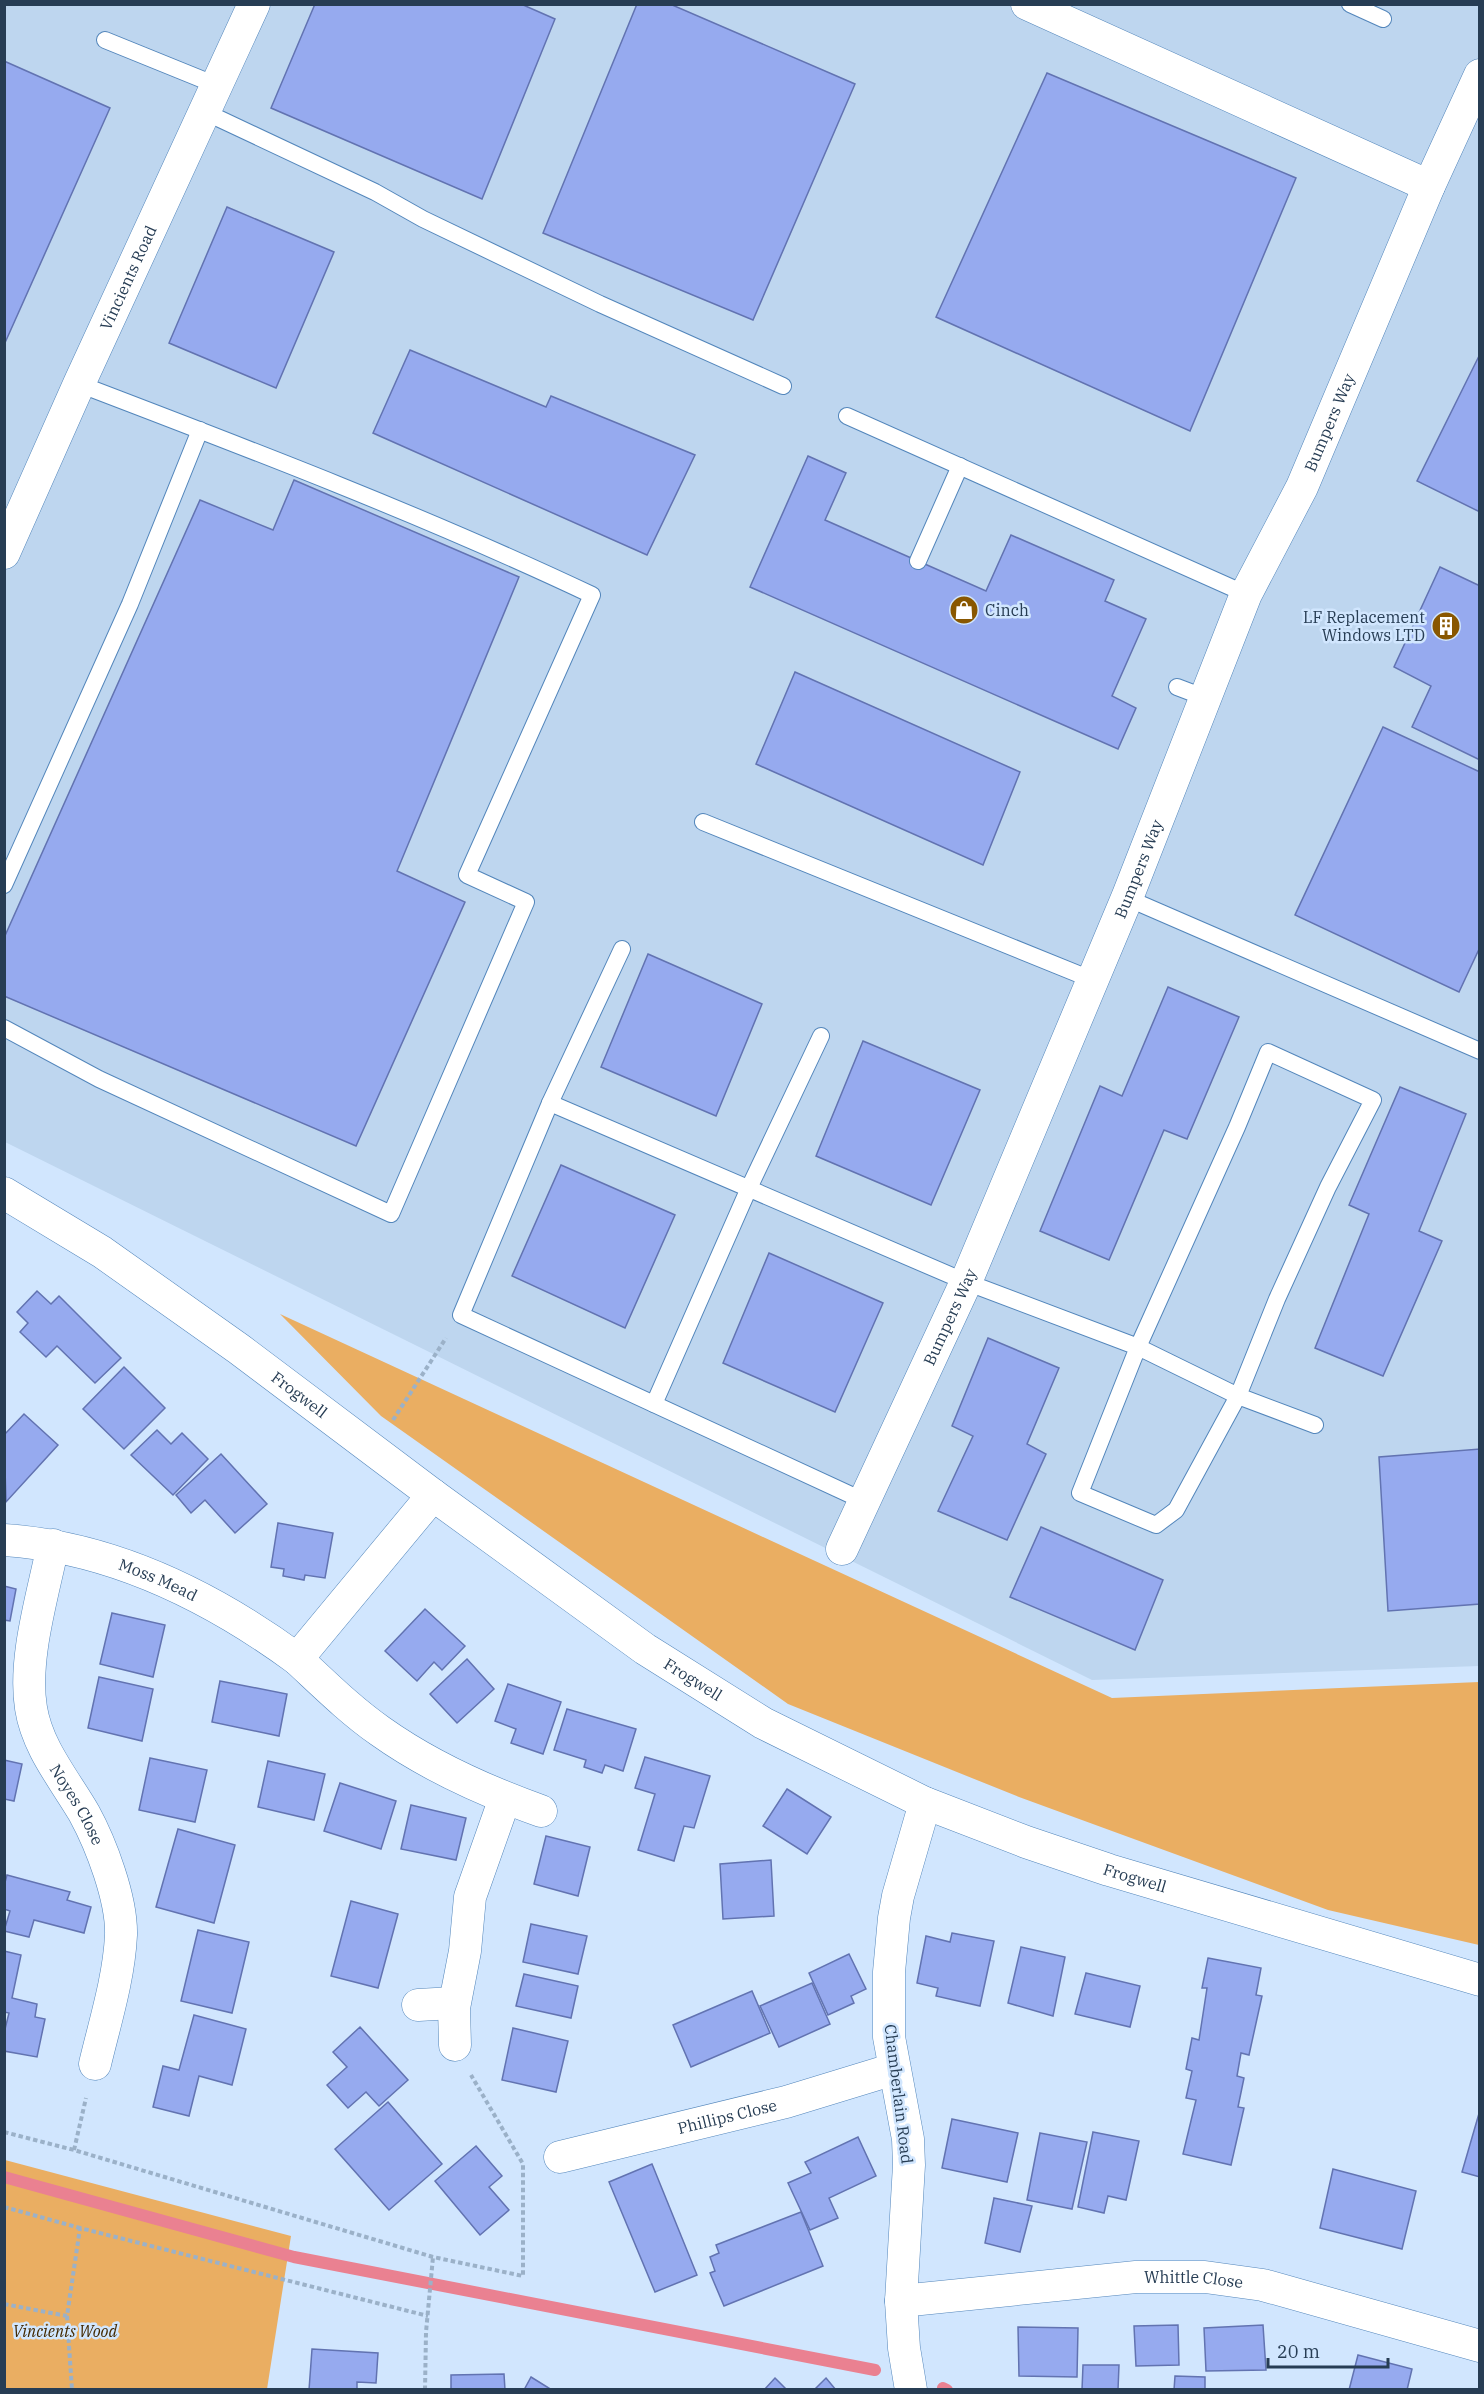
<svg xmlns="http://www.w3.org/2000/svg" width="1484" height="2394" font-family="'IBM Plex Serif',serif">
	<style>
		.built { fill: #bed6ef }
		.green { fill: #eaae62 }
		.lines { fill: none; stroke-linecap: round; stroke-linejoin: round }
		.stream { stroke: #ea8191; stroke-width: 12 }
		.building { fill: #96aaef; stroke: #6273b1; stroke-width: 1.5 }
		.service-casing { stroke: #5386bb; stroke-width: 18 }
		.minor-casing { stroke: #5386bb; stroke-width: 33 }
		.path { stroke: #9bb1c8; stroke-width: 4; stroke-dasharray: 4.5 3; stroke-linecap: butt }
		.service { stroke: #fff; stroke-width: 16 }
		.minor { stroke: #fff; stroke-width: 32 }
		.labels { text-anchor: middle; stroke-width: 5; stroke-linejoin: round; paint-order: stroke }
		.street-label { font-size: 16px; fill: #273d54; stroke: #d1e6fe }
		.poi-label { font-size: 16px; fill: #273d54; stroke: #d1e6fe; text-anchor: start }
		.park-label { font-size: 16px; font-style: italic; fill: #422801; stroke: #d1e6fe }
	</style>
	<rect width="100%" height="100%" fill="#d1e6fe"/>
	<polygon class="built" points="4,5 1479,5 1479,1666 1092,1680 5,1142"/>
	<g class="green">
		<polygon points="280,1314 1112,1698 1479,1682 1479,1945 1328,1910 1019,1797 788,1704 381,1416"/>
		<polygon points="5,2160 291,2236 267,2389 5,2389"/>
	</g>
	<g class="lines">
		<g class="stream">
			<polyline points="4,2177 294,2257 875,2370"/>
			<polyline points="943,2388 947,2390"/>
		</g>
	</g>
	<g class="building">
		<polygon points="315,4 521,4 555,19 482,199 271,108"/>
		<polygon points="637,4 670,4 855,84 753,320 543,233"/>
		<polygon points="4,61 110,108 4,345"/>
		<polygon points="1047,73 1296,178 1190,431 936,317"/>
		<polygon points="227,207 334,252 276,388 169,343"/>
		<polygon points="410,350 546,407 551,396 695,455 647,555 373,433"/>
		<polygon points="1480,354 1480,512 1417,481"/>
		<polygon points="808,456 846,473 825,520 986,591 1011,535 1114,580 1105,601 1146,619 1112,696 1136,708 1118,749 750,587"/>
		<polygon points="294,480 519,577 397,871 465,902 356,1146 4,996 4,938 200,500 273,530"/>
		<polygon points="1440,567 1478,585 1480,582 1480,760 1412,727 1431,686 1394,667"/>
		<polygon points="795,672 1020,772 983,865 756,764"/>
		<polygon points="1383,727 1480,772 1480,947 1459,992 1295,915"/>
		<polygon points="648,954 762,1004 716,1116 601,1067"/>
		<polygon points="1168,987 1239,1017 1187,1139 1164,1130 1109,1260 1040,1231 1100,1086 1122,1096"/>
		<polygon points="863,1041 980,1090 931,1205 816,1156"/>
		<polygon points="1400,1087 1466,1114 1419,1231 1442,1241 1383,1376 1315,1348 1369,1214 1349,1205"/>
		<polygon points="561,1165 675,1215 625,1328 512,1276"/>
		<polygon points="769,1253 883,1303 835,1412 723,1363"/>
		<polygon points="37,1291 51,1304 59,1296 121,1358 95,1383 57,1346 46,1357 20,1332 28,1323 17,1312"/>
		<polygon points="988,1338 1059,1368 1027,1444 1046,1454 1007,1540 938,1511 973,1436 952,1426"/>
		<polygon points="124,1367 165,1408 124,1449 83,1409"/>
		<polygon points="24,1414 58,1445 6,1502 4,1435"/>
		<polygon points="157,1430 171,1444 182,1433 208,1459 173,1495 131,1455"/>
		<polygon points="1480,1449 1480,1604 1388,1611 1379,1457"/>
		<polygon points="221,1454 267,1504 235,1533 205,1500 191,1513 176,1495"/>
		<polygon points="278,1523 333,1533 325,1578 305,1575 304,1580 283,1576 284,1569 271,1567"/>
		<polygon points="1041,1527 1163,1580 1135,1650 1010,1597"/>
		<polygon points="4,1586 16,1589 10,1621 4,1620"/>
		<polygon points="425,1609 465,1646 442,1670 434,1662 417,1681 385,1651"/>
		<polygon points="112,1613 165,1625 153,1677 100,1664"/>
		<polygon points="467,1659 494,1689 457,1723 430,1694"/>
		<polygon points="99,1677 153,1689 142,1741 88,1728"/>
		<polygon points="220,1681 287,1694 279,1736 212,1722"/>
		<polygon points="508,1684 561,1702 543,1754 511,1743 516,1729 495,1721"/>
		<polygon points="567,1709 636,1729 623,1771 605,1765 602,1773 584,1767 586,1760 554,1750"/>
		<polygon points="645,1757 710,1776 694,1828 684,1826 674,1861 638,1850 655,1794 635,1788"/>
		<polygon points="150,1758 207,1770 195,1822 139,1810"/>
		<polygon points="4,1760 22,1764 14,1801 4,1799"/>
		<polygon points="268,1761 325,1774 314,1820 258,1807"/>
		<polygon points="340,1783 396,1801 381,1849 324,1831"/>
		<polygon points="787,1789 831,1817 807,1854 763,1826"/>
		<polygon points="411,1805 466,1818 456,1860 401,1849"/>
		<polygon points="178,1829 235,1845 214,1923 156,1907"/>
		<polygon points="546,1836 590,1847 578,1896 534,1884"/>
		<polygon points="771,1860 774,1916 723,1919 720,1864"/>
		<polygon points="7,1875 70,1892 67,1900 91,1907 84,1933 34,1920 29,1937 4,1931 10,1911 4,1909 4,1886"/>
		<polygon points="351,1901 398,1914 378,1988 331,1976"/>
		<polygon points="531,1924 587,1936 578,1974 523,1962"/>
		<polygon points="198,1930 249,1942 232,2013 181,2001"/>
		<polygon points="952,1933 994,1941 980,2006 936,1996 938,1988 917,1983 926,1936 950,1942"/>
		<polygon points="1021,1947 1065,1957 1053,2016 1008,2003"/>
		<polygon points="4,1951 21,1955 12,1998 37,2004 35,2017 45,2019 37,2057 4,2051 4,2033 9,2013 4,2012"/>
		<polygon points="849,1954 866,1989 851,1996 854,2003 828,2015 809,1973"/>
		<polygon points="1208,1958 1261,1968 1256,1995 1262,1996 1249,2055 1241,2053 1237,2076 1244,2078 1238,2107 1244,2108 1231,2165 1183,2154 1196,2100 1186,2098 1192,2071 1186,2069 1192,2038 1199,2040 1207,1988 1202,1988"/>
		<polygon points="1086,1973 1140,1986 1130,2027 1075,2014"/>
		<polygon points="524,1974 578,1986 571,2018 516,2006"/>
		<polygon points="812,1983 830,2024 779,2047 760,2006"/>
		<polygon points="752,1991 770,2033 691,2067 673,2025"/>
		<polygon points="194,2015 246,2029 232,2085 199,2076 189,2116 153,2107 163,2066 179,2070"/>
		<polygon points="360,2027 408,2080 379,2106 366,2092 348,2108 327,2085 347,2067 333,2052"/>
		<polygon points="513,2028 568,2041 556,2092 502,2080"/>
		<polygon points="388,2102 442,2164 389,2210 335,2149"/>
		<polygon points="1480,2110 1480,2177 1462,2172"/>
		<polygon points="952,2119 1018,2133 1007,2182 942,2168"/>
		<polygon points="1093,2132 1139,2141 1126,2200 1108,2196 1104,2213 1078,2207"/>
		<polygon points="1040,2133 1087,2142 1072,2209 1027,2200"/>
		<polygon points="858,2137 876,2176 829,2198 838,2218 810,2230 788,2183 811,2173 805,2162"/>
		<polygon points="476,2146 502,2176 489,2187 509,2210 480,2235 435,2181"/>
		<polygon points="652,2164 697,2275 655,2292 609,2182"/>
		<polygon points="1333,2169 1416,2191 1402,2249 1320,2228"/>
		<polygon points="994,2198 1032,2206 1020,2252 985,2243"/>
		<polygon points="801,2212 823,2266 724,2306 710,2273 715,2271 710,2257 719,2253 716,2245"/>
		<polygon points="1178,2325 1179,2365 1136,2366 1134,2326"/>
		<polygon points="1263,2325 1266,2370 1206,2371 1204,2328"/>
		<polygon points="1018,2327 1078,2328 1077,2377 1019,2376"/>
		<polygon points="312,2349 378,2353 376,2383 357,2382 357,2390 309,2390"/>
		<polygon points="1358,2355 1412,2369 1407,2390 1349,2390"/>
		<polygon points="1083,2365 1119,2365 1118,2390 1082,2390"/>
		<polygon points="504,2374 505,2390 451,2390 451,2375"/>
		<polygon points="1175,2376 1205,2377 1205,2390 1174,2390"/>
		<polygon points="531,2377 552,2390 524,2390"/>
		<polygon points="775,2378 787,2390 764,2390"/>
		<polygon points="826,2378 836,2390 814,2390"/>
	</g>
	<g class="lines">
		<g class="service-casing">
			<g id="service">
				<polyline points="1350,4 1383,19"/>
				<polyline points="105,40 216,85"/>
				<polyline points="205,112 375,192 423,219 600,304 783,386"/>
				<polyline points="847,416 1246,594"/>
				<polyline points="918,561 960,466"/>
				<polyline points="1177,687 1206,698"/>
				<polyline points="703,822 1093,980"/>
				<polyline points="4,885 130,604 200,430"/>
				<polyline points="1127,898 1480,1051"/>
				<path d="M4,1028L99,1079L391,1214L526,902L467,875L592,595C425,516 252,450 79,384"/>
				<polyline points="550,1103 622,949"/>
				<polyline points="654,1404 749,1188 821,1036"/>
				<polyline points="864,1501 461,1315 550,1103 966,1282 1138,1347 1237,1127 1268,1052 1373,1100 1328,1187 1277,1299 1238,1396 1176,1510 1156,1525 1080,1493 1138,1347 1238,1396 1315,1425"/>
			</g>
		</g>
		<g class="minor-casing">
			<g id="minor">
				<polyline points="1027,4 1429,186"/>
				<path id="s1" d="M4,553L79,384L254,4"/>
				<path id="s2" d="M4,1193L102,1252L239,1349L433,1495L645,1649L763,1723L925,1803L1026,1842L1109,1870L1480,1980"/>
				<path d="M433,1495L297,1659C324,1684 350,1710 380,1731C429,1766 485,1791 541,1811"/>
				<path id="s3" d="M4,1540C112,1547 211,1596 297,1659"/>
				<path id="s4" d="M53,1545C43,1595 23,1658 31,1708C37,1747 64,1779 84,1813C101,1844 122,1899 121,1935C119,1978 105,2022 95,2064"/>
				<path id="s5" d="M842,1549L966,1282L1127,898L1246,594L1302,487L1429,186L1480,75"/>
				<polyline points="418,2005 454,2003"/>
				<polyline points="455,2045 454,2008 465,1951 470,1897 505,1798"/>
				<path id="s6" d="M560,2157L786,2102L894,2069"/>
				<path id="s7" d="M901,2301L1136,2277H1205L1263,2285L1480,2346"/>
				<polyline points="911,2390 904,2348 901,2301 909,2165 908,2139 889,2037 889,1972 894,1918 898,1896 925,1803"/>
			</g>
		</g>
		<g class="path">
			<polyline points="393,1420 446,1338"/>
			<polyline points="4,2132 74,2150 433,2257 523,2276 523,2164 471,2075"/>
			<polyline points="74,2150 86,2098"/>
			<polyline points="4,2207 80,2228"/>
			<polyline points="4,2304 67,2316 80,2228 428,2316"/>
			<polyline points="67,2316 72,2390"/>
			<polyline points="425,2390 426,2332 433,2257"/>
		</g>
		<use href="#service" class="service"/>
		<use href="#minor" class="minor"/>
	</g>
	<defs>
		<g id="shop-disc" transform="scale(1.5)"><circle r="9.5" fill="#895700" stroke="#d1e6fe"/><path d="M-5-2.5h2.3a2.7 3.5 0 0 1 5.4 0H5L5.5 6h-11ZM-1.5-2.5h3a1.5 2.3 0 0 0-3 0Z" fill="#fff"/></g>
		<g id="building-disc" transform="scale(1.5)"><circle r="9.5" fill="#895700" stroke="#d1e6fe"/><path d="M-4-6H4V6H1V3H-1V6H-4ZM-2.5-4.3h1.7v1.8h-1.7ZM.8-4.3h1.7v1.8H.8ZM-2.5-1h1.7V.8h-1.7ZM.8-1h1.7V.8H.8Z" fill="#fff"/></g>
	</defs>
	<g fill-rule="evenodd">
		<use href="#shop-disc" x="964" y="610"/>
		<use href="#building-disc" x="1446" y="626"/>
	</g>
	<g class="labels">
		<g class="street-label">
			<text dy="6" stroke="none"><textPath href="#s1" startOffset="302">Vincients Road</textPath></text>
			<text dy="6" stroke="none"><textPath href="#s5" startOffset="1228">Bumpers Way</textPath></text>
			<text dy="6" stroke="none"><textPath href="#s5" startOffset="742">Bumpers Way</textPath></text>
			<text dy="6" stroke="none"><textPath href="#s5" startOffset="256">Bumpers Way</textPath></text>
			<text dy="6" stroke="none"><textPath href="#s2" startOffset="358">Frogwell</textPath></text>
			<text dy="6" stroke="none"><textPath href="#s3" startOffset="160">Moss Mead</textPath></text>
			<text dy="6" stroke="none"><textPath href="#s2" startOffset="844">Frogwell</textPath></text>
			<text dy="6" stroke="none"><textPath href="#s4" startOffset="273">Noyes Close</textPath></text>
			<text dy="6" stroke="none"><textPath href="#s2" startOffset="1330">Frogwell</textPath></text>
			<text transform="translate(899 2094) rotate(83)" y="6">Chamberlain Road</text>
			<text dy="6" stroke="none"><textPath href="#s6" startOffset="172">Phillips Close</textPath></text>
			<text dy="6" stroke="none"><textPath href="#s7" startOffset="294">Whittle Close</textPath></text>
		</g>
		<g class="poi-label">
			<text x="985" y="616">Cinch</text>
			<text x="1425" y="623" text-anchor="end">LF Replacement<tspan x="1425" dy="18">Windows LTD</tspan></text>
		</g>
		<g class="park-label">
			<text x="65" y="2337">Vincients Wood</text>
		</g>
	</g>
	<rect width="1484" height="2394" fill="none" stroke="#273d54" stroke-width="12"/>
	<path d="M1268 2358v9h120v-9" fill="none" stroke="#273d54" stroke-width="3"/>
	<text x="1277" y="2358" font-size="18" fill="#273d54" stroke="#d1e6fe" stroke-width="4.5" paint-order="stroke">20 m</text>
</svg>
